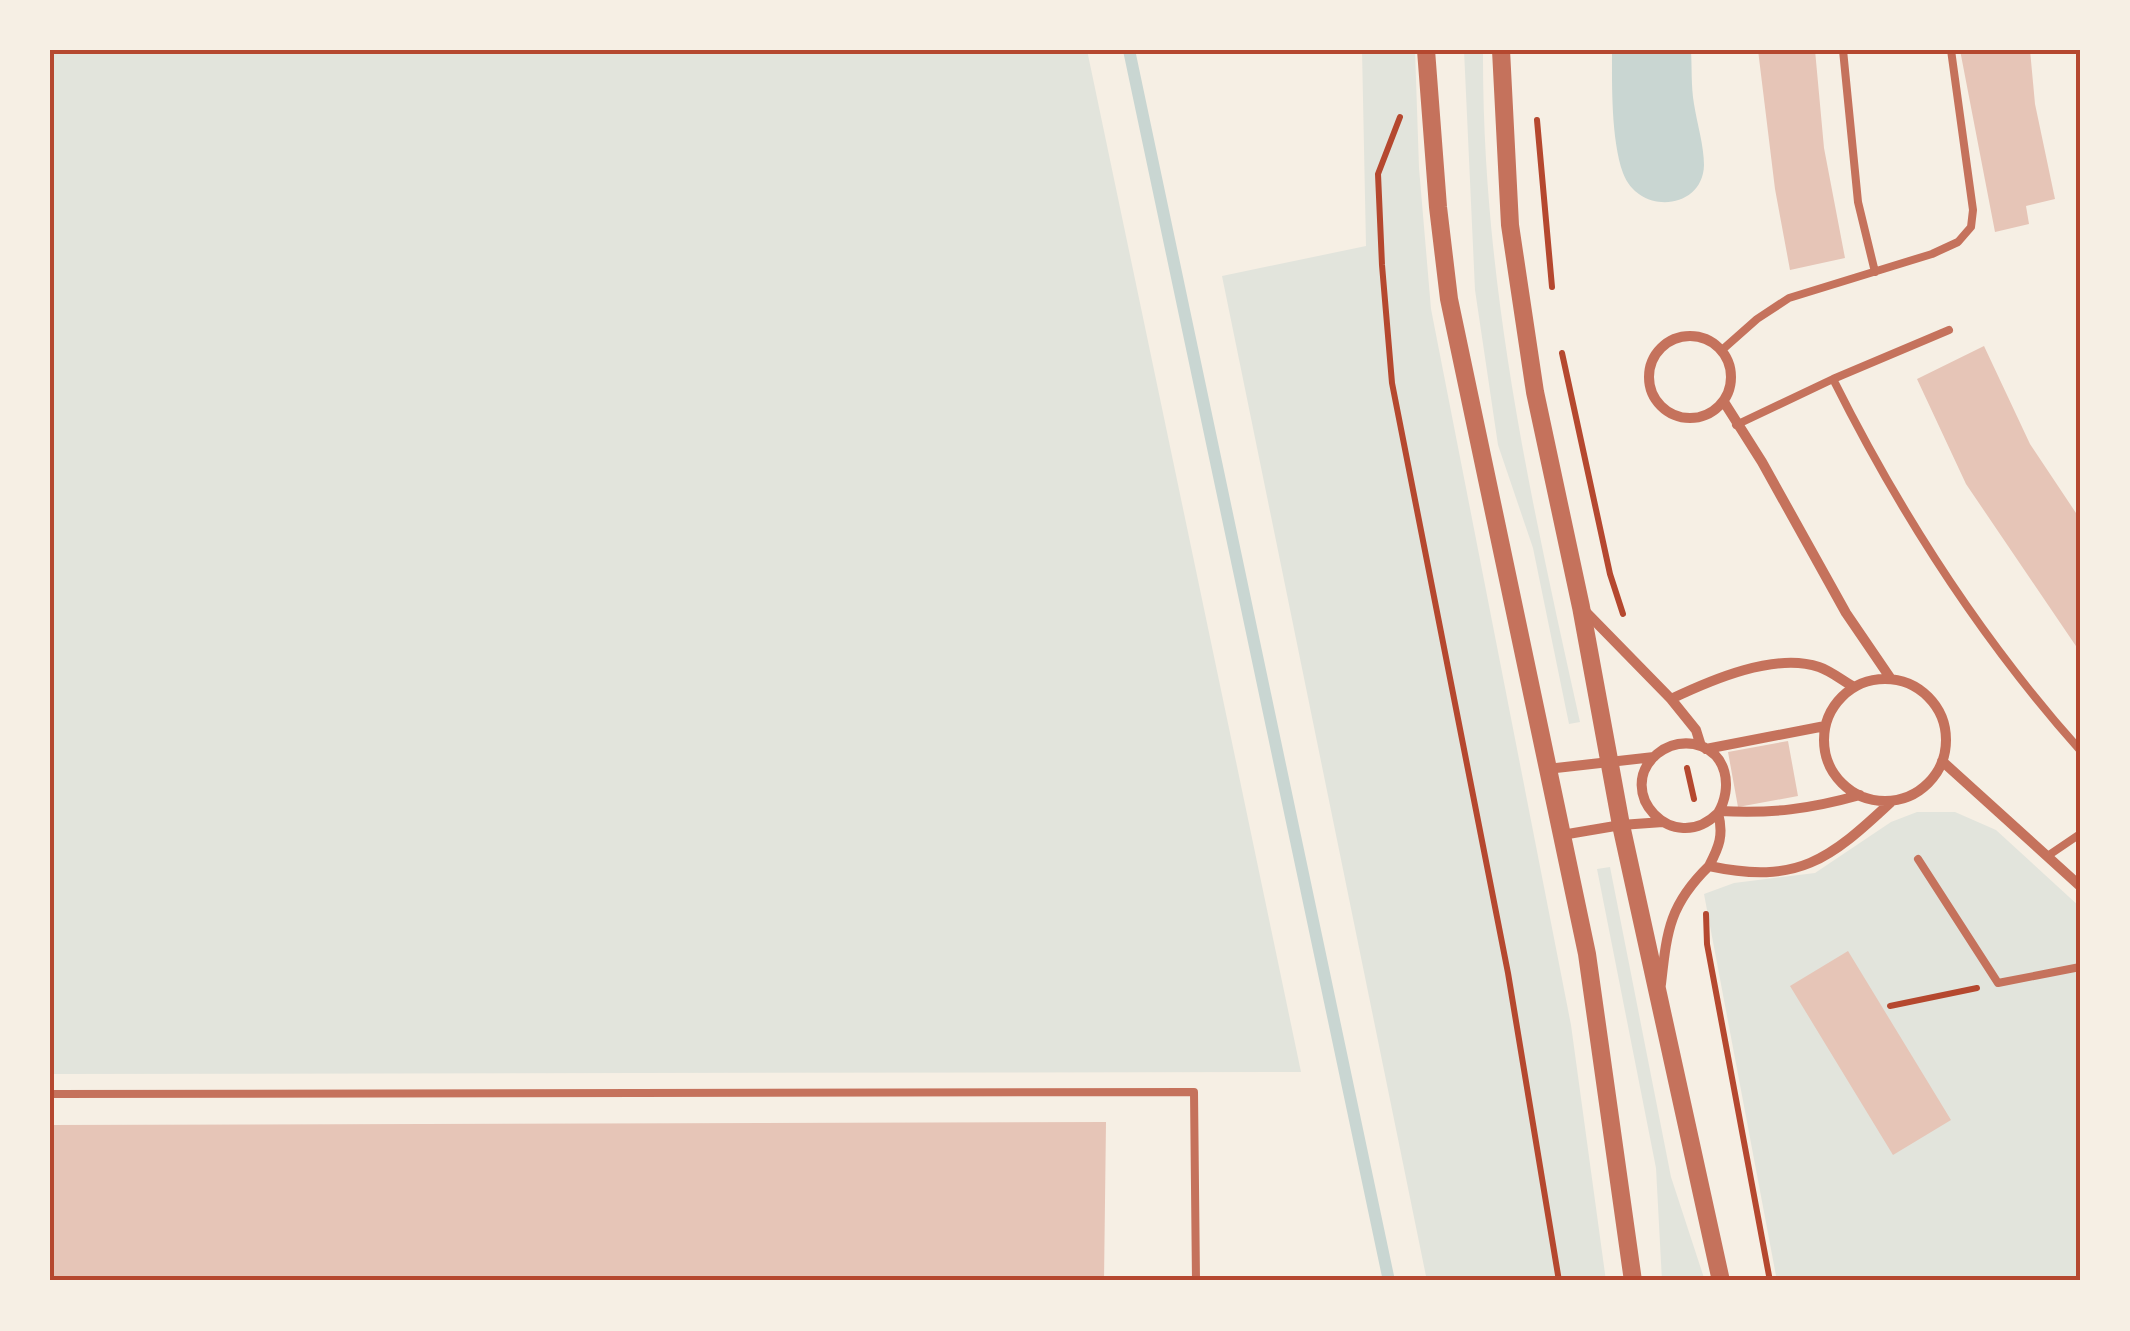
<svg xmlns="http://www.w3.org/2000/svg" width="2130" height="1331" viewBox="0 0 2130 1331" font-family="'Sofia Sans Condensed',sans-serif">
  <style>
    .green { fill: #e2e4dc }
    .water { fill: #c9d6d2 }
    .lines { fill: none; stroke-linecap: round; stroke-linejoin: round }
    .stream { stroke: #c9d6d2; stroke-width: 12 }
    .building { fill: #e6c5b7 }
    .path { stroke: #b5482f; stroke-width: 6 }
    .service { stroke: #c5725c; stroke-width: 8 }
    .minor { stroke: #c5725c; stroke-width: 10 }
    .tertiary { stroke: #c5725c; stroke-width: 18 }
    .neatline { fill: none; stroke: #b5482f; stroke-width: 4 }
  </style>
  <rect width="100%" height="100%" fill="#f6efe4"/>
  <!-- green -->
  <path class="green" d="M50,50H1087L1301,1072L50,1074Z
    M1362,50H1415L1419,168L1431,309L1571,1025L1606,1281H1427L1222,276L1366,246Z
    M1464,50H1483C1482,283 1530,496 1580,722L1569,724L1533,548L1498,445L1475,290Z
    M1917,812H1955L1996,830L2080,907V1281H1777L1704,894L1734,883L1815,873L1891,822Z
    M1610,867L1671,1177L1705,1281H1662L1656,1168L1597,869Z"/>
  <!-- water -->
  <path class="water" d="M1612,50H1691C1692,68 1691,86 1694,104C1697,123 1704,146 1704,165C1703,210 1639,216 1623,173C1611,139 1612,85 1612,50Z"/>
  <g class="lines">
    <!-- stream -->
    <path class="stream" d="M1129,50L1389,1281"/>
  </g>
  <!-- building -->
  <path class="building" d="M1758,50H1815L1824,148L1845,258L1790,270L1775,189Z
    M1960,50H2030L2035,104L2055,199L2026,206L2029,224L1995,232Z
    M1984,346L2030,444L2080,519V652L1966,484L1917,379Z
    M1788,741L1798,796L1738,807L1728,752Z
    M1848,951L1951,1120L1893,1155L1790,986Z
    M1106,1122L1104,1281H50V1125Z"/>
  <g class="lines">
    <!-- path -->
    <path class="path" d="M1400,117L1378,174L1382,265L1392,383L1508,973L1559,1281
      M1537,120L1552,287
      M1562,353L1610,574L1623,614
      M1687,768L1694,799
      M1706,914L1707,944L1770,1281
      M1890,1006L1977,988"/>
    <!-- service -->
    <path class="service" d="M1843,50L1858,202L1875,272
      M1722,350L1757,319L1789,298L1932,254L1958,242L1971,227L1973,210L1951,50
      M1833,379C1899,511 1981,639 2080,750
      M1736,425L1833,379L1949,330
      M2049,855L2080,834
      M1918,859L1998,983L2080,967
      M50,1094L1194,1092L1196,1281"/>
    <!-- minor -->
    <path class="minor" d="M1649 377a41 41 0 1 1 82 0a41 41 0 1 1-82 0Z
      M1724,402L1762,462L1846,613L1891,679
      M1584,610L1671,699C1711,680 1775,652 1819,667C1831,671 1843,681 1854,687
      M1824 740a61 61 0 1 1 122 0a61 61 0 1 1-122 0Z
      M1671,699L1696,730L1701,746
      M1706,749L1825,726
      M1942,761L2080,886
      M1547,769L1654,757
      M1720,811C1771,814 1810,809 1860,795
      M1562,835L1621,825L1663,822
      M1709,866C1719,847 1724,835 1718,813C1733,788 1728,751 1694,744C1681,742 1668,745 1657,754C1613,791 1673,858 1718,813
      M1661,984C1667,931 1669,905 1709,866C1798,885 1829,860 1892,801"/>
    <!-- tertiary -->
    <path class="tertiary" d="M1426,50L1438,207L1449,299L1587,954L1633,1281
      M1501,50L1510,225L1535,392L1581,607L1621,825L1721,1281"/>
  </g>
  <!-- border -->
  <rect width="2130" height="1331" fill="none" stroke="#f6efe4" stroke-width="105"/>
  <rect x="52" y="52" width="2026" height="1226" class="neatline"/>
</svg>
